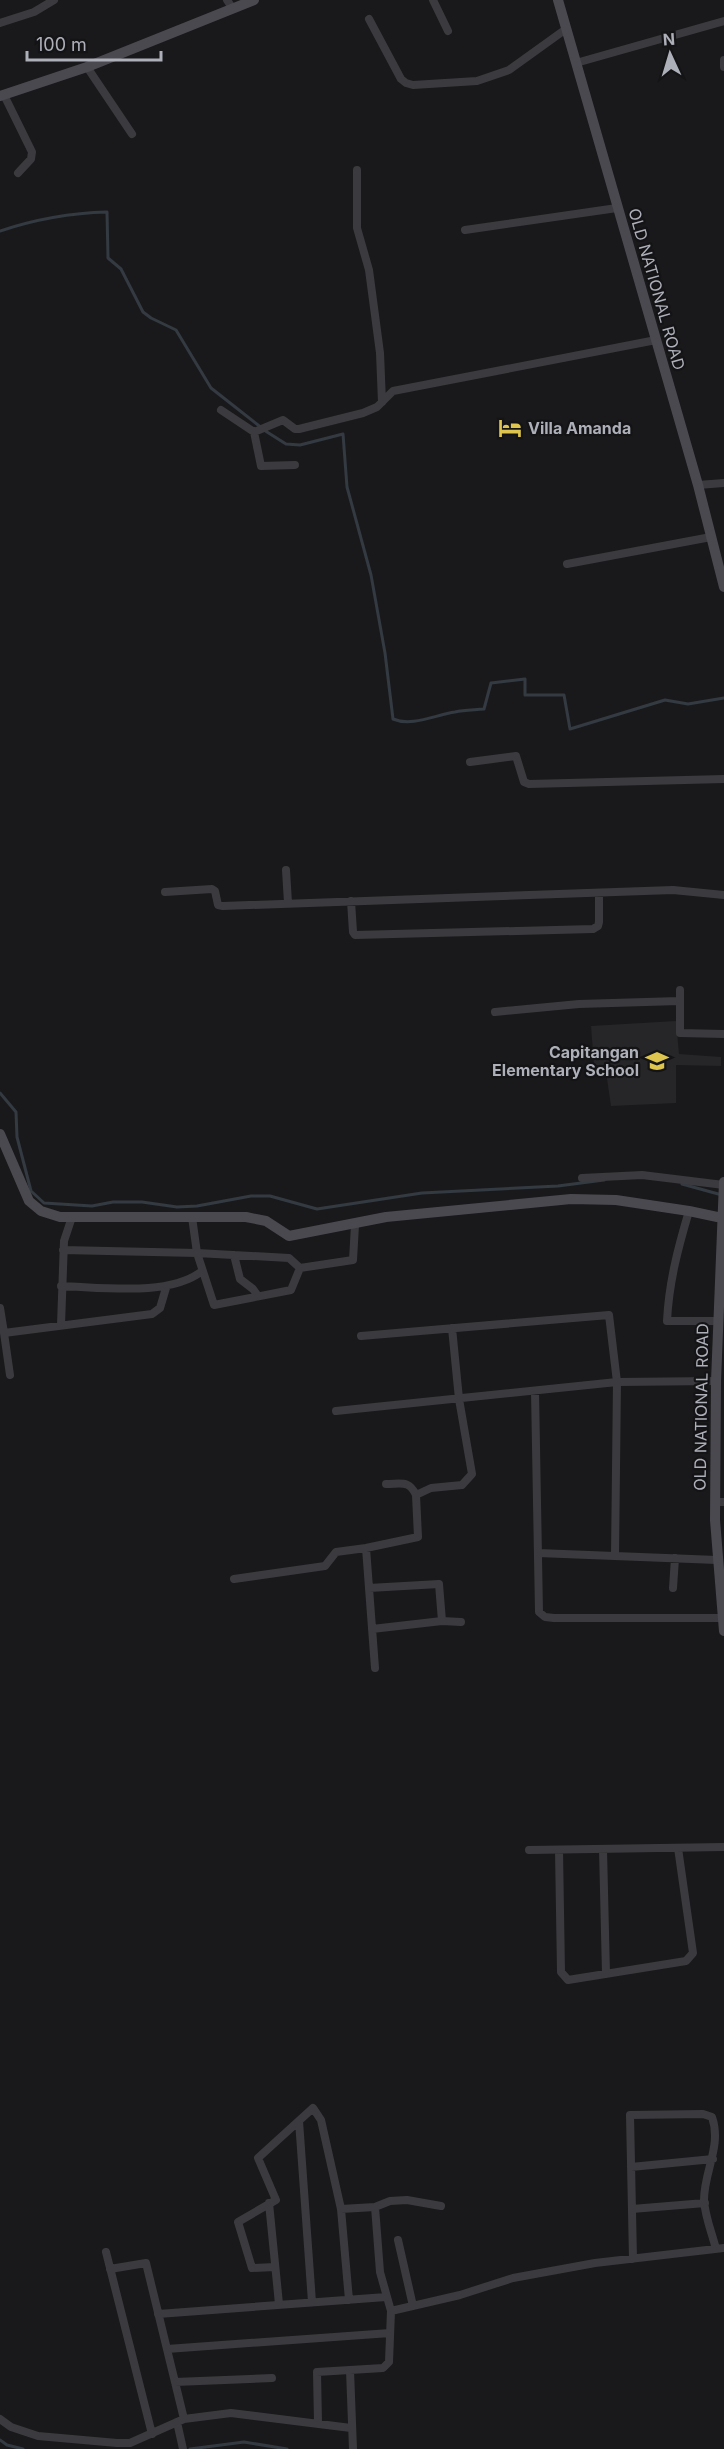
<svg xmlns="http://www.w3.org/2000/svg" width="724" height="2449" viewBox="0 0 724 2449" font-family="Inter,sans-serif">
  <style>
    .built { fill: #262528 }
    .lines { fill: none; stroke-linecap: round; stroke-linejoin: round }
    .stream { stroke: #343a42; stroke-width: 3 }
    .street { stroke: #3b3b3f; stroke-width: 8 }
    .secondary { stroke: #49494f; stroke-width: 10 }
    .labels { text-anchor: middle; stroke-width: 4.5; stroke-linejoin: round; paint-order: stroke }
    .street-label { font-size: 16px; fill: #adafb9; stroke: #141416 }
    .poi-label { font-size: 16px; font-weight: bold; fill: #adafb9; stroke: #141416; text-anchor: start }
  </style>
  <rect width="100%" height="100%" fill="#19191b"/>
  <!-- built -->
  <path class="built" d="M676,1021L679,1054L721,1057V1066L676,1065V1103L611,1106L605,1065H594L591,1026Z"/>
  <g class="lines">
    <!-- stream -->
    <path class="stream" d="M0,231C36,219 69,213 107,212L108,258L121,269L143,312L151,318L176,330L211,388L267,432L286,444L300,445L343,434L347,487L371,575L385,653L393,719C412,727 435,715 455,712C464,710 474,710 484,709L491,683L525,679V695H564L570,729L665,700L688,704L724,698
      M0,1093L16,1112L17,1137L31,1191L44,1203L92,1206L113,1202H142L177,1207L197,1206L251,1196H270L317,1209L422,1193L558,1186L604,1180
      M682,1184L722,1195
      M0,2440L7,2445L23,2449
      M190,2449L244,2442L287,2449"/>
    <!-- street -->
    <path class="street" d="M227,0L233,9
      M433,0L448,31
      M369,19L401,79L406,83L413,85L477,81L509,70L566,29
      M0,23L34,12L54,0
      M724,60V67
      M576,63L724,21
      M87,67L132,134
      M4,95L32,152L31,159L18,173
      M357,170V228L369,270L380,353L382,402
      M465,230L617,208
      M221,410L254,432L283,420L295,429H299L363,413L377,407L393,391L656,340
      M254,432L261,466L295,465
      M698,485L724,483
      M567,564L711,537
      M470,762L516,756L524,782L529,784L724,779
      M286,870L288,903
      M165,892L212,889L215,891L218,905L223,906L673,890L724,895
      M351,901L353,932L355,935L593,929L598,926L599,922V893
      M680,990V1033L724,1034
      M495,1012L579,1004L679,1001
      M582,1178L642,1175L724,1185
      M689,1211C678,1248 669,1282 667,1321H717
      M192,1217L197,1253L214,1305L291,1290L300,1268
      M63,1250L197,1253L289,1258L300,1268L353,1260L355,1225
      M234,1255L240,1279L253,1289L258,1296
      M61,1286C101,1287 170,1297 202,1271
      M0,1308L4,1333L152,1314L160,1308L166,1288
      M61,1325L64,1241L72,1217
      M4,1333L10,1375
      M361,1336L609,1315L617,1382L615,1556
      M535,1391L539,1612L545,1617L554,1618H722
      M336,1411L617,1382L716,1381
      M386,1484C402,1484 409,1480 416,1495
      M715,1502H724
      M366,1548L375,1668
      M538,1553L717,1560
      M234,1579L325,1566L336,1552L366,1548L418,1537L416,1495L431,1488L462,1485L472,1474L459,1399L452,1328
      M369,1588L439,1584L442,1621
      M673,1588L675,1558
      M372,1629L442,1621L461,1622
      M603,1849L606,1974
      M529,1850L724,1847
      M559,1850L561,1972L568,1980L686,1961L693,1953L678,1848
      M299,2121L312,2302
      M631,2167L713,2159
      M269,2203L279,2304
      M341,2209L375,2207L390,2201L407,2200L441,2206
      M632,2209L705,2203
      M398,2240L413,2306
      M106,2252L152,2434
      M633,2259L630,2115L703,2114L712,2117C722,2146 704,2171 704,2200C705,2217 712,2233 716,2249
      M275,2267L252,2268L238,2222L276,2200L258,2158L313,2108L321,2120L341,2209L349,2300
      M110,2269L146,2263L184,2419
      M391,2311L460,2295L513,2278L595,2263L724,2248
      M158,2314L386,2297
      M167,2349L390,2333
      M350,2370L353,2449
      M175,2382L272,2378
      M0,2419L11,2427L38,2436L117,2443H130L184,2419L231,2413L351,2428
      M177,2422L183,2449
      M318,2423L317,2372L383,2368L389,2362L391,2311L380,2272L375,2207"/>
    <!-- secondary -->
    <path class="secondary" d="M558,0L698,485L724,587
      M0,96L87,67L254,0
      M0,1134L29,1201L41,1211L60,1217H246L266,1221L289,1236L386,1217L571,1199L616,1200L689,1211L722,1218
      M724,1182L716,1381L715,1520L724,1631"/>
  </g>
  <!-- icons -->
  <defs>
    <g id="hotel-bare" transform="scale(1.8)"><path d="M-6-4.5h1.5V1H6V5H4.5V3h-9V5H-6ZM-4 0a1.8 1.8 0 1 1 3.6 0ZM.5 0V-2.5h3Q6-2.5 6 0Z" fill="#ddc54f" stroke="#141416" stroke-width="2.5" paint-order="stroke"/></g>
    <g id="school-bare" transform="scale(1.8)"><path d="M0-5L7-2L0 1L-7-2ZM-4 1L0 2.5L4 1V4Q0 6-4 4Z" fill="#ddc54f" stroke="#141416" stroke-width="2.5" paint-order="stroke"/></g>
  </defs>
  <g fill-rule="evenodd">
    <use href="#hotel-bare" x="510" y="428"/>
    <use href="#school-bare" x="657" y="1061"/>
  </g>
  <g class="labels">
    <!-- street labels -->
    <g class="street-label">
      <text transform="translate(657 289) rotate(74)" y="6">OLD NATIONAL ROAD</text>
      <text transform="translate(701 1407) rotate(-89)" y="6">OLD NATIONAL ROAD</text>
    </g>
    <!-- poi labels -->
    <g class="poi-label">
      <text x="528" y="434">Villa Amanda</text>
      <text x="639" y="1058" text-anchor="end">Capitangan<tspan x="639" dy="18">Elementary School</tspan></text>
    </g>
  </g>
  <!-- north arrow -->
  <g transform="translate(670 54) rotate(356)" stroke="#141416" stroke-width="4.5" paint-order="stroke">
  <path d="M0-4.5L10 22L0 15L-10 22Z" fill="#adafb9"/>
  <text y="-9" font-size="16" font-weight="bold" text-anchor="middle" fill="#adafb9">N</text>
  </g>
  <!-- scale -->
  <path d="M27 51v9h134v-9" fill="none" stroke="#adafb9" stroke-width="3"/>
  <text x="36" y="51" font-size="18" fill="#adafb9" stroke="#141416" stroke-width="4.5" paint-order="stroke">100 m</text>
</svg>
